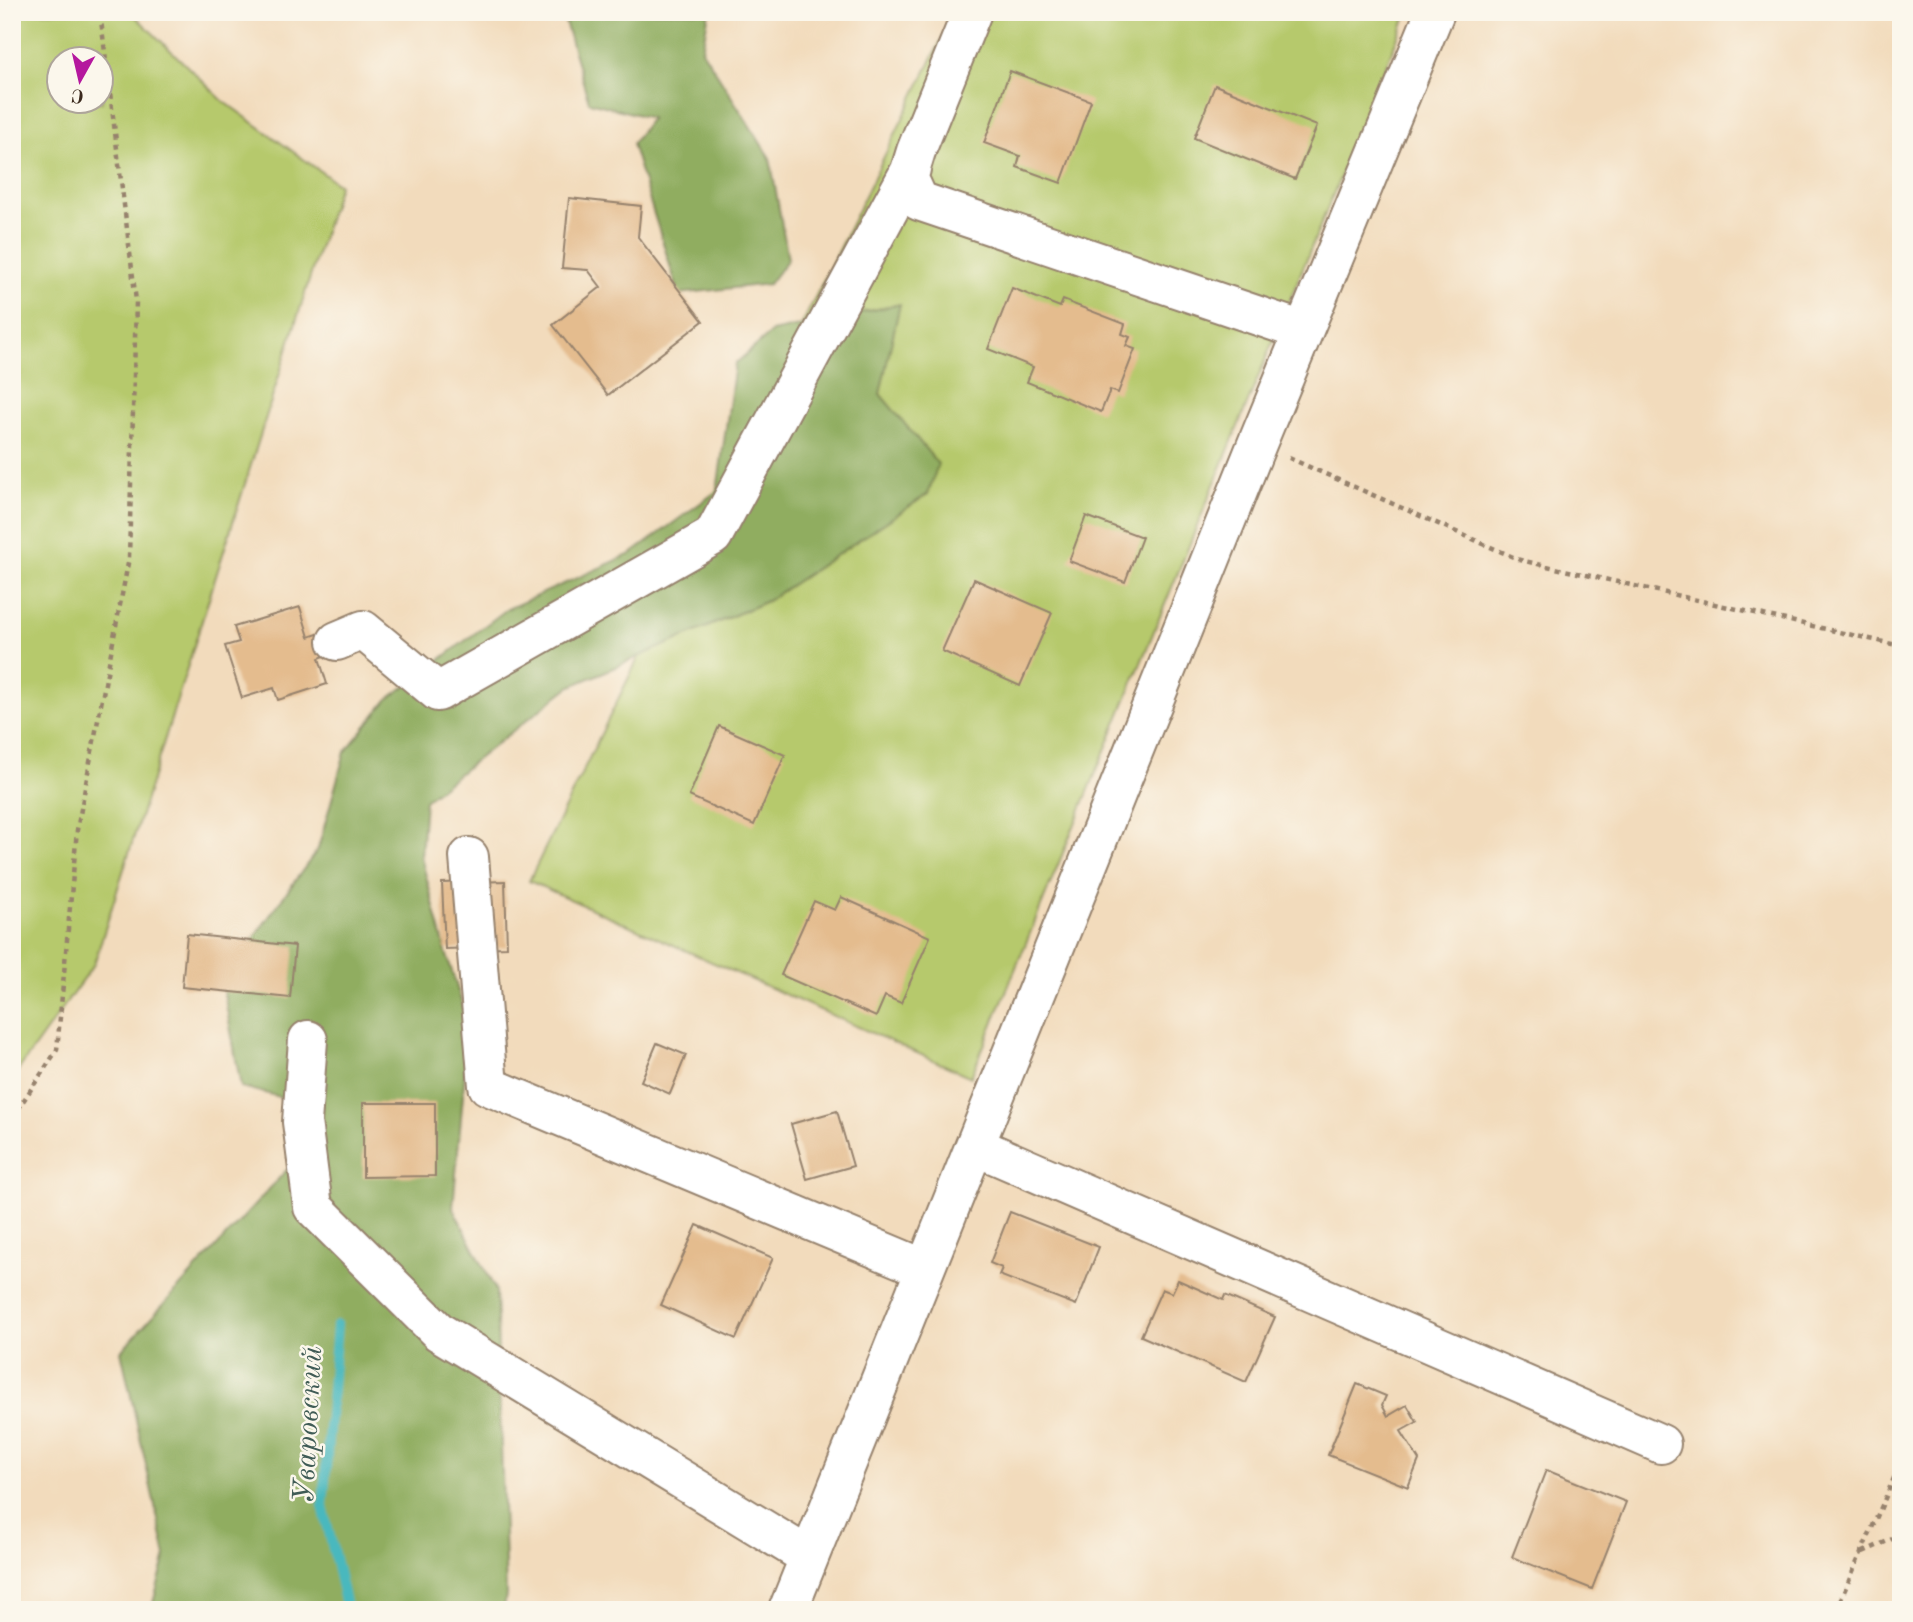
<svg xmlns="http://www.w3.org/2000/svg" width="1913" height="1622" viewBox="0 0 1913 1622" font-family="'Old Standard TT',serif">
  <style>
    .green { fill: #b6c96c; stroke: #787a45; stroke-width: 2; fill-rule: evenodd }
    .forest { fill: #90ad60; stroke: #666c3f; stroke-width: 2 }
    .lines { fill: none; stroke-linecap: round; stroke-linejoin: round }
    .stream { stroke: #49b8be; stroke-width: 10 }
    .building { fill: #e4bc8e }
    .minor-casing { stroke: #96826d; stroke-width: 42 }
    .path { stroke: #96826d; stroke-width: 4.5; stroke-dasharray: 5 5; stroke-linecap: butt }
    .minor { stroke: #fff; stroke-width: 38 }
    .labels { text-anchor: middle; stroke-width: 5; stroke-linejoin: round; paint-order: stroke }
    .water-label { font-size: 30px; font-style: italic; fill: #405c56; stroke: #fbf7ec }
  </style>
  <rect width="100%" height="100%" fill="#fbf7ec"/>
  <filter id="ink" filterUnits="userSpaceOnUse"><feTurbulence type="fractalNoise" baseFrequency=".0143" numOctaves="2"/><feDisplacementMap in="SourceGraphic" scale="14" xChannelSelector="R" yChannelSelector="G"/><feConvolveMatrix kernelMatrix="1 2 1 2 8 2 1 2 1" color-interpolation-filters="sRGB"/></filter>
  <filter id="wash" filterUnits="userSpaceOnUse"><feTurbulence type="fractalNoise" baseFrequency=".00686" numOctaves="4" result="noise"/><feDisplacementMap in="SourceGraphic" scale="28" xChannelSelector="R" yChannelSelector="G"/><feGaussianBlur stdDeviation="1.57" result="paint"/><feColorMatrix in="noise" values="0 0 0 0 0 0 0 0 0 0 0 0 0 0 0 0 0 1.4 0 .05"/><feComposite in="paint" operator="in"/></filter>
  <g filter="url(#wash)">
    <rect width="100%" height="100%" fill="#f2dbbc"/>
    <!-- green -->
    <path class="green" d="M12,12H131L222,100L339,185L94,964L12,1079ZM60,60H102V102H60Z
      M955,12H1408L971,1077L529,881Z"/>
    <!-- forest -->
    <path class="forest" d="M562,12H709L702,50L770,158L788,259L769,284L679,294L632,144L651,118L589,102Z
      M900,304L880,394L938,464L928,494L767,601L569,687L425,800L421,857L445,949L469,1026L453,1208L496,1291L506,1594L504,1610H151L166,1556L121,1351L316,1138L311,1105L241,1087L222,982L318,849L345,752L387,700L507,609L631,554L717,491L735,364L772,332Z"/>
    <g class="lines">
      <!-- stream -->
      <path class="stream" d="M337,1325L323,1506L347,1610"/>
    </g>
    <g id="blocks">
      <!-- building -->
      <path class="building" d="M1010,71L1091,101L1061,183L1017,167L1020,156L984,143Z
        M1215,85L1317,126L1295,179L1194,138Z
        M569,198L641,206L638,237L703,321L608,395L553,325L601,287L588,270L562,268Z
        M1012,288L1060,307L1063,300L1125,324L1122,334L1130,337L1126,346L1135,349L1118,393L1110,390L1101,412L1027,382L1033,367L988,349Z
        M1086,516L1142,537L1125,582L1069,561Z
        M974,579L1052,613L1020,686L942,651Z
        M300,607L309,637L326,631L333,653L319,658L327,684L278,700L274,688L242,698L225,646L239,642L234,627Z
        M719,726L785,755L754,825L689,796Z
        M505,881L507,947L445,949L442,883Z
        M841,897L930,937L901,1003L885,996L876,1017L781,975L814,901L835,910Z
        M187,934L295,946L290,998L182,987Z
        M657,1043L686,1055L670,1094L641,1081Z
        M363,1103H435V1176L363,1177Z
        M837,1111L853,1166L807,1179L791,1124Z
        M1010,1212L1099,1247L1076,1305L999,1275L1002,1268L990,1263Z
        M697,1225L773,1258L736,1339L661,1305Z
        M1178,1280L1223,1300L1225,1295L1275,1317L1246,1382L1141,1336L1162,1289L1172,1293Z
        M1357,1384L1386,1396L1382,1405L1388,1416L1407,1405L1417,1422L1401,1431L1419,1460L1408,1487L1328,1455Z
        M1546,1470L1626,1502L1592,1589L1512,1557Z"/>
    </g>
  </g>
  <g filter="url(#ink)">
    <use href="#blocks" fill-opacity="0" stroke="#96826d" stroke-width="2"/>
    <g class="lines">
      <!-- minor casing -->
      <g class="minor-casing">
        <path id="minor" d="M972,12L916,151L908,177L919,201L1303,331
          M337,641L363,630L438,692L713,536L911,169
          M469,857L488,1086L925,1269
          M308,1040L302,1122L313,1207L439,1332L809,1557
          M975,1146L1661,1444
          M788,1610L1257,444L1435,12"/>
      </g>
      <!-- path -->
      <path class="path" d="M1289,458L1520,560L1901,646
        M12,1118L57,1050L77,830L129,558L136,301L100,12
        M1863,1552L1901,1535
        M1836,1610L1901,1462"/>
      <!-- minor -->
      <use href="#minor" class="minor"/>
    </g>
  </g>
  <g class="labels">
    <!-- water labels -->
    <g class="water-label">
      <text transform="translate(307 1425) rotate(-87)" y="10">Уваровский</text>
    </g>
  </g>
  <!-- margin -->
  <rect width="1913" height="1622" fill="none" stroke="#fbf7ec" stroke-width="42"/>
  <!-- north arrow -->
  <g transform="translate(80 80) rotate(188)"><circle r="33" fill="#fbf7ec" stroke="#aea59a" stroke-width="2"/>
  <path d="M0-5L12 26L0 18L-12 26Z" fill="#b5179e"/>
  <text y="-10" font-size="19" font-weight="bold" text-anchor="middle" fill="#3b2a1e">С</text>
  </g>
</svg>
